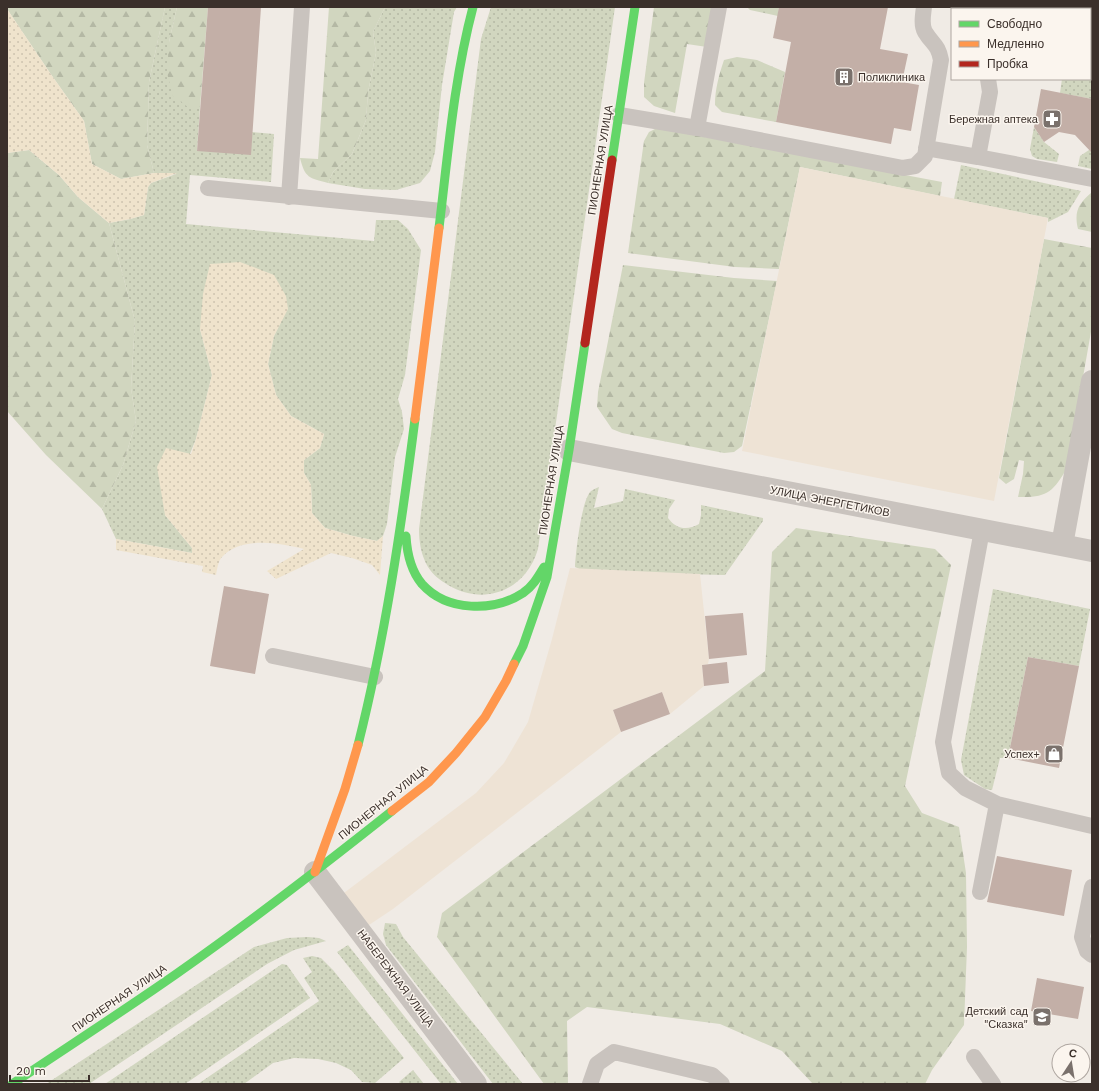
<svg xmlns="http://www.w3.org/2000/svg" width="1099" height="1091" viewBox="0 0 1099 1091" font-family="'Work Sans',sans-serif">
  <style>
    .grass { fill: url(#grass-dots) }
    .forest { fill: url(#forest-firs) }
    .sand { fill: url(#sand-dots) }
    .plaza { fill: #eee3d5 }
    .building { fill: #c3afa7 }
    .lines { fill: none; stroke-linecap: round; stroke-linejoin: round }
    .lane { stroke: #c9c3be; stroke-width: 16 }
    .street { stroke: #c9c3be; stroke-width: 22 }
    .fast { stroke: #63d668; stroke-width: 9 }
    .slow { stroke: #ff974d; stroke-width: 9 }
    .jam { stroke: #b3261e; stroke-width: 9 }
    .labels { text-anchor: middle; stroke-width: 3; stroke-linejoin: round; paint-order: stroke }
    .poi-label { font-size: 11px; fill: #3b302b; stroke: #fbf5ee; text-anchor: end }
    .street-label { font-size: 11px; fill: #3b302b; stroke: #fbf5ee }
  </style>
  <defs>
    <pattern id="grass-dots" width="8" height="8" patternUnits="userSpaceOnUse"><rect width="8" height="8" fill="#d1d6bf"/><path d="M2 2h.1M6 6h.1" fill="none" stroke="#b4b8a4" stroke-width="1.8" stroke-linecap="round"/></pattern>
    <pattern id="forest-firs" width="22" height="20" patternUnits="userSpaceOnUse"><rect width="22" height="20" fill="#d1d6bf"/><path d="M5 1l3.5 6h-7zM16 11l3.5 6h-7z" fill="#b4b8a4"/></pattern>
    <pattern id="sand-dots" width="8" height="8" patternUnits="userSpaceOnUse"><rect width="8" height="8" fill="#efe3cc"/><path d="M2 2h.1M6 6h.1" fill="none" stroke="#cec3af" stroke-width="1.8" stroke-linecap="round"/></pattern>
  </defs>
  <rect width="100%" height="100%" fill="#f0ebe5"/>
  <!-- grass -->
  <path class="grass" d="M165,7H177L169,42L188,107H200L197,151L252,132L274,134L271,182L190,175L186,224L374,241L376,220H398L408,229L421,250L405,375L398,399L402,412L404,429L395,457L387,524L383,536L377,541L353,536L325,528L312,513L311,485L304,473V460L320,448L324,434L291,416L276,395L268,364L274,336L287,309L200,329L212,375L196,439L165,515L192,548V553L116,539L102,509L123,465L136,421L131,388L135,321L109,223L130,219L144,215L148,187L151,183L176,174L154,173L147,145L149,82Z
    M385,7H457L454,12L442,85L435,152L430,171L420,183L396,190L365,189L328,183L333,172L352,154L366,120L368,92L376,53L373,32Z
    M491,7H615L538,549C526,590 485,607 448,585C440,580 433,575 428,567C421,555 419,542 419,529L481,39Z
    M1091,7H1092V99L1060,93L1062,79H1090V13Z
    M1034,127L1044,142L1059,154L1057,162L1037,159L1032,156L1030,149Z
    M1092,148V169L1078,166L1080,156Z
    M961,165L1081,191L1068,212L1048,222V218L954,199Z
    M599,487L594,508L623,501L625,489L675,500L669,509L668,518C676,529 687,531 699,524L701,515V505L763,518V521L725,575L586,572L575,567C576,551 581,504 590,492C592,490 596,488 599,487Z
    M993,589L1090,609L1079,666L1028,657L1008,758H1000L992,790L985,789L964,775L961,760Z
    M385,923L396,924L403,937L523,1084H493L386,945L383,934Z
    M308,937L319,938L326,941L294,950L267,964L89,1084H46L254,947L287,938Z
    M348,945L458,1084H441L337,952Z
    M312,956L321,958L333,970L404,1058L375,1083L362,1082L351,1070L336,1063L318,1059L294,1058L273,1063L244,1084H198L319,1001L304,978L312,972L303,958Z
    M282,964L287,965L310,998L185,1084H105Z
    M413,1070L424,1084H401L399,1082Z"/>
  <!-- forest -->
  <path class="forest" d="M7,7H165L149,82L147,145L154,173L121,179L92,164L84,121L50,73L7,9Z
    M177,7H208L200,107H188L173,96L167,73L169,42Z
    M329,7H385L373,32L376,53L368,92L366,120L352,154L333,172L328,183C309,178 305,178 300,158L318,159Z
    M654,7H715L707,47L687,44L675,113L654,106L644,97V83Z
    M747,7H779L778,16L750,10Z
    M737,57L757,60L785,72L776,122L722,112L715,105C715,89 719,75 724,60Z
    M657,128L942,182L940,196L800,167L779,269L735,267L628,253L644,141L649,132Z
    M29,150L59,175L78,197L109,223L135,321L131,388L136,421L123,465L102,509L46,455L7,411V153Z
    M1091,193H1092V232L1078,229C1074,212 1078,204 1091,193Z
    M1044,239L1092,248V326L1067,468C1053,492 1047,498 1018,497L1023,474L1024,461L1019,460L1014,479L1006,484L999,478Z
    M623,265L734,278L777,281L742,446L734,452L724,453L622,433L612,429L597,407L598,392Z
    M796,528L935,549L951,565L905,786L922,813L959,827L966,873L967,947L964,1025L932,1070L925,1084H813L782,1051L720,1024L587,1007L567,1021L568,1084H544L437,937L442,913L765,671L772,552Z"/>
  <!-- sand -->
  <path class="sand" d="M7,9L50,73L84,121L92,164L121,179L154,173H177L151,183L148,187L144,215L130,219L109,223L78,197L59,175L29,150L7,153Z
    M240,262L274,275L286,296L288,309L274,336L268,364L276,395L291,416L324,434L320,448L304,460V473L311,485L312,513L325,528L353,536L377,541L383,536L380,575L372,565L352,558L331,553L276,579L267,571L304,549C279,543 241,536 222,557C218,561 217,570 216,575L202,572L203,566L116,550V539L192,553V548L165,515L157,467L166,448L191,454L196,439L212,375L200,329L203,294L210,264Z"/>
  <!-- plaza -->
  <path class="plaza" d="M800,167L1048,218L994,501L742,451Z
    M570,568L700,574L709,659L708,664L702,665L704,686L670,714L662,692L613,710L621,732L393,909L360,931L336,899L476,793L504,763L528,722L552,639Z"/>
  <!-- building -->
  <path class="building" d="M208,7H261L251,155L197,151Z
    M779,7H888L880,49L908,54L902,82L919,85L911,131L894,128L891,144L776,122L791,42L773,38Z
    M1041,89L1092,99V153L1075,135L1059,132L1044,142L1034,127Z
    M224,586L269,594L255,674L210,666Z
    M743,613L747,655L709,659L705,616Z
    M1028,657L1079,666L1059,768L1008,758Z
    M727,662L729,683L704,686L702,665Z
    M662,692L670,714L621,732L613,710Z
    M997,856L1072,870L1064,916L987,902Z
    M1037,978L1084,987L1078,1019L1031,1011Z"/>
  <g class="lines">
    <!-- lane -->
    <path class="lane" d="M977,9V7
      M988,79L990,92L978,157L1092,179
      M619,115L697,128L903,168L915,166L925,156L941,60C938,44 933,45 925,32C921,25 923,15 924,7
      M697,128L719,7
      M926,148L978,157
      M208,188L442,211
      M289,197L302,7
      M982,530L943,742L949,773L965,788L997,804L1092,826
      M273,656L375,677
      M1092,887L1082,937L1087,951L1092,955
      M980,892L997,804
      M974,1057L993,1084
      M590,1084L597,1064L614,1052L712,1075L722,1084"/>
    <!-- street -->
    <path class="street" d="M569,450L1092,551
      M1062,545L1092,381
      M315,872L476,1084"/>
    <!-- fast -->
    <path class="fast" d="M612,160L635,7
      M439,228C448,154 454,79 473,7
      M406,536C407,553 411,571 422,584C447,612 494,612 523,593C533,586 538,577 544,567
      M514,664L523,646L547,577L569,450L585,343
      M358,745C385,638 401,529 415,419
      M12,1084C59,1053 106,1022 153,990C235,934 314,873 392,811"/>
    <!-- slow -->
    <path class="slow" d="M415,419L439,228
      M392,811L429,782L456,753L485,717L506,681L514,664
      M315,872L345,789L358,745"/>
    <!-- jam -->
    <path class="jam" d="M585,343L612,160"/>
  </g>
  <!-- icons -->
  <defs>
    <g id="building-square" transform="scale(1)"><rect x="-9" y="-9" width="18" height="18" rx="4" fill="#7a716c" stroke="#fbf5ee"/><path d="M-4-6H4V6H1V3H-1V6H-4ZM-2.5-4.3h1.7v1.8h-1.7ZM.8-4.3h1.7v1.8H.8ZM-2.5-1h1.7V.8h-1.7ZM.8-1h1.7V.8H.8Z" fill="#fff"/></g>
    <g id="pharmacy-square" transform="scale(1)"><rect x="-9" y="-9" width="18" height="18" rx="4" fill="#7a716c" stroke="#fbf5ee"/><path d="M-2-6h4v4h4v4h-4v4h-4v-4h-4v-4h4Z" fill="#fff"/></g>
    <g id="shop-square" transform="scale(1)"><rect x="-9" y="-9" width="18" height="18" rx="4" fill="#7a716c" stroke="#fbf5ee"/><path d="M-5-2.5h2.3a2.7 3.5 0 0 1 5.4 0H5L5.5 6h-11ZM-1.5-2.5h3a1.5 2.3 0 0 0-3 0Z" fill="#fff"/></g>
    <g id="school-square" transform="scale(1)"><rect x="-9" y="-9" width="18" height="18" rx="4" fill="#7a716c" stroke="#fbf5ee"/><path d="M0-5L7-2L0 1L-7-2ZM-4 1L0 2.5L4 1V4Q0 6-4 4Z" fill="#fff"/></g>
  </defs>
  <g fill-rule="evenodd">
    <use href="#building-square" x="844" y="77"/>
    <use href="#pharmacy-square" x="1052" y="119"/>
    <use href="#shop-square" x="1054" y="754"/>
    <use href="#school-square" x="1042" y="1017"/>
  </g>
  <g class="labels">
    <!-- poi labels -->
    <g class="poi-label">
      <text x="858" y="81" text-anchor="start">Поликлиника</text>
      <text x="1038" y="123">Бережная аптека</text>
      <text x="1040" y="758">Успех+</text>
      <text x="1028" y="1015">Детский сад<tspan x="1028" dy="13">"Сказка"</tspan></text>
    </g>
    <!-- street labels -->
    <g class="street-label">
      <text transform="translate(600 160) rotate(-81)" y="4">ПИОНЕРНАЯ УЛИЦА</text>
      <text transform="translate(551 480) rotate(-81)" y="4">ПИОНЕРНАЯ УЛИЦА</text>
      <text transform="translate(830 501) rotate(11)" y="4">УЛИЦА ЭНЕРГЕТИКОВ</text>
      <text transform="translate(383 802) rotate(-39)" y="4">ПИОНЕРНАЯ УЛИЦА</text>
      <text transform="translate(396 978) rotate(53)" y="4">НАБЕРЕЖНАЯ УЛИЦА</text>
      <text transform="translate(119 998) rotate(-34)" y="4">ПИОНЕРНАЯ УЛИЦА</text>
    </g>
  </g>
  <!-- border -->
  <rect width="1099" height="1091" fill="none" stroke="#3b302b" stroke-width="16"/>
  <!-- legend -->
  <rect x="951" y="8" width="140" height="72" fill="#fbf5ee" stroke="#aea6a0"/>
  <rect x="959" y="21" width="20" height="6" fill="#63d668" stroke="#aea6a0"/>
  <text x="987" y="28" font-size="12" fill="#3b302b">Свободно</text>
  <rect x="959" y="41" width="20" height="6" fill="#ff974d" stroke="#aea6a0"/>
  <text x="987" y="48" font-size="12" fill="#3b302b">Медленно</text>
  <rect x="959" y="61" width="20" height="6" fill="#b3261e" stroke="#aea6a0"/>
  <text x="987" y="68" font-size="12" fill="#3b302b">Пробка</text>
  <!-- north arrow -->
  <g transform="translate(1071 1063) rotate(12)"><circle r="19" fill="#fbf5ee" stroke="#aea6a0"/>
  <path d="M0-3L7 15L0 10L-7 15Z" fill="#7a716c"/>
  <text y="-6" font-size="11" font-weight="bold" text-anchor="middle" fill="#3b302b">С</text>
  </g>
  <!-- scale -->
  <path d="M10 1075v6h79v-6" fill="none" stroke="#3b302b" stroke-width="2"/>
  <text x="16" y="1075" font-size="12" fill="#3b302b" stroke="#fbf5ee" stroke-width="3" paint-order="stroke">20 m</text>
</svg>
